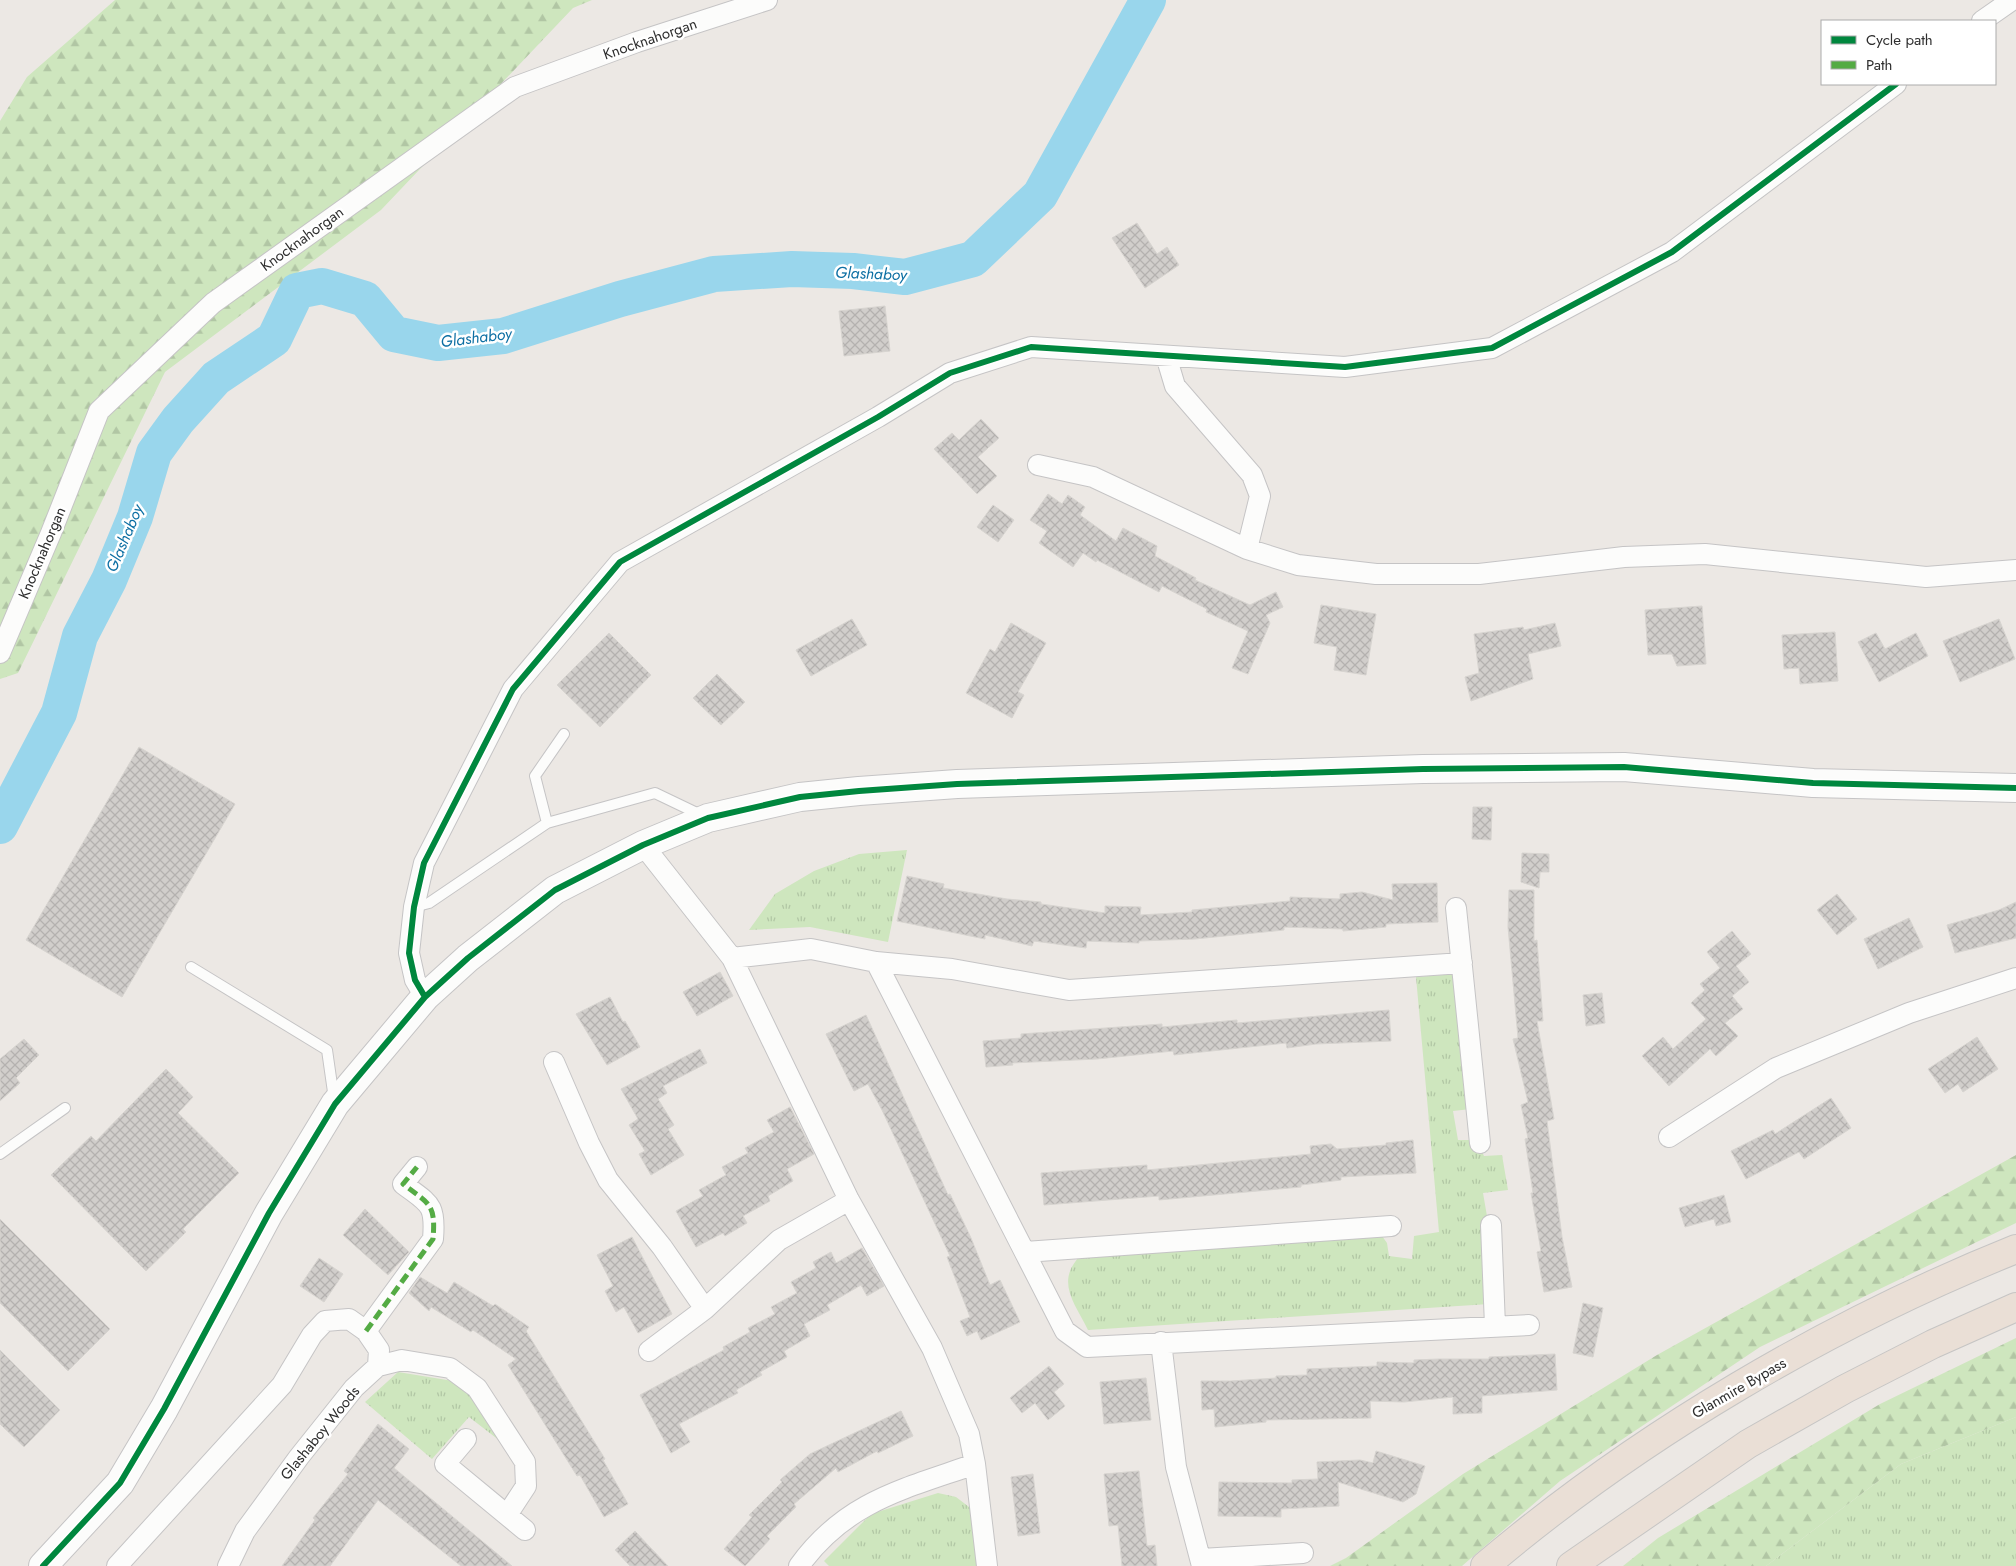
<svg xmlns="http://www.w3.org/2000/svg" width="2016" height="1566" viewBox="0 0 2016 1566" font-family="Jost,sans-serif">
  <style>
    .grass { fill: url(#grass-tufts) }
    .forest { fill: url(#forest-firs) }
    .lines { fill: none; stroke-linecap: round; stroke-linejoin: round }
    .river { stroke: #99d6ec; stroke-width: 36 }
    .building { fill: url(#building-cross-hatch); stroke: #d7d4d0 }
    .service-casing { stroke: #c5c4c5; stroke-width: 12 }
    .minor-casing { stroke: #c5c4c5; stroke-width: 22 }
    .secondary-casing { stroke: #c5c4c5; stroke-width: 30 }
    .motorway-casing { stroke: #c6c5c4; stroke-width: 30 }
    .service { stroke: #fcfcfb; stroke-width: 10 }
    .minor { stroke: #fcfcfb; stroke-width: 20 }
    .secondary { stroke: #fcfcfb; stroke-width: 28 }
    .motorway { stroke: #eadfd6; stroke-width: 28 }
    .quiet { stroke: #54ab44; stroke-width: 5; stroke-dasharray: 10 5; stroke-linecap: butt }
    .cycleway-casing { stroke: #fff; stroke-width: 9 }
    .cycleway { stroke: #00873e; stroke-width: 6 }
    .labels { text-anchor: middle; stroke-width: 5; stroke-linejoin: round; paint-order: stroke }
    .street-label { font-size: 15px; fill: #2e2e2e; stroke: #fff }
    .water-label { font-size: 16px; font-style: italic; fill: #0d6fa3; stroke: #fff }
  </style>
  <defs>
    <pattern id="grass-tufts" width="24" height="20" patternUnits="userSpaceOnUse" patternTransform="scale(1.25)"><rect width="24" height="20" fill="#cee6be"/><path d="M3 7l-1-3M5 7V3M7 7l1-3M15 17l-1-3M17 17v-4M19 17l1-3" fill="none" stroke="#b1c6a4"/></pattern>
    <pattern id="forest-firs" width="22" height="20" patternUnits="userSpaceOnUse" patternTransform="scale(1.25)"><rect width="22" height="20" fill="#cee6be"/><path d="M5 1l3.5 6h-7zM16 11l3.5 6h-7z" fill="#b1c6a4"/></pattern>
    <pattern id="building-cross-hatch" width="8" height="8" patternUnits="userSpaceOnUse" patternTransform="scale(1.25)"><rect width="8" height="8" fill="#d1cecb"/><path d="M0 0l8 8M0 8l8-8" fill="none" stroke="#b4b1af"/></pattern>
  </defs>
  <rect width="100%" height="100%" fill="#ece8e4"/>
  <!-- grass -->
  <path class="grass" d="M907,850L888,942L810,927L749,930L775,894L814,871L859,854Z
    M1458,974L1471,1109L1453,1111L1458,1140H1476L1484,1156L1502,1155L1508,1190L1483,1193L1500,1291L1489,1304L1088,1330C1074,1302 1055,1281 1081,1255L1382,1236L1387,1243L1389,1256L1412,1259L1414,1236L1439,1232L1416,977Z
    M398,1372L453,1381L470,1391L504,1444L469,1417L432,1459L365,1402Z
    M2016,1417V1566H1766L1901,1464Z
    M938,1493L956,1497L973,1510L977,1566H829L824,1561L871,1514Z"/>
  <!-- forest -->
  <path class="forest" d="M115,0H592L573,8L381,210L165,372L18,673L0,679V121L27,77Z
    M2016,1155V1223L1760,1347L1560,1481L1462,1566H1330L1346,1558L1463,1474L1657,1355Z
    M2016,1338V1417L1901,1464L1766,1566H1623L1658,1538L1880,1404Z"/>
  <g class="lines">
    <!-- river -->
    <path class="river" d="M0,826L59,713L80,636L109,580L135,517L154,453L178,420L216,378L274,339L297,291L322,286L365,299L394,334L438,343L503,336L620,299L714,274L792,269L853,271L905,277L973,259L1040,195L1148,0"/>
  </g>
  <!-- building -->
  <path class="building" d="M1137,223L1157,254L1167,247L1179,265L1145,288L1112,238Z
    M885,306L890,351L844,356L839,311Z
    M981,419L999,438L978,457L997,476L977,494L934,449L952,433L959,440Z
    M1048,494L1062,504L1068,495L1085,507L1080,515L1116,541L1123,528L1157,546L1155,556L1196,578L1195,580L1250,605L1276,592L1283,607L1266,615L1270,623L1248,674L1232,668L1248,631L1206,612L1207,609L1162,586L1159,592L1097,560L1096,562L1083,553L1073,567L1039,543L1047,531L1030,520Z
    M993,505L1014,520L998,542L977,527Z
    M1321,605L1376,614L1366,675L1334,670L1337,647L1314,643Z
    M1702,606L1706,664L1677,666L1672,654L1648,655L1645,610Z
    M852,619L867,645L811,676L796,650Z
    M1999,619L2015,659L1960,682L1943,641Z
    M1011,623L1046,643L1018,692L1024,695L1012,718L966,693L990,649L995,652Z
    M1555,623L1561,646L1528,654L1533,679L1471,701L1465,677L1479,673L1474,634L1523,627L1524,630Z
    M1835,632L1838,681L1800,684L1799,668L1784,669L1782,635Z
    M609,633L651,675L600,727L557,685Z
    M1876,633L1885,649L1916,633L1928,656L1879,682L1858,642Z
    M717,674L745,702L721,725L693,698Z
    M139,747L235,804L122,997L26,940Z
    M1473,807H1492L1491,840L1472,839Z
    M1522,853L1549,854V872H1540L1539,888L1521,882Z
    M907,876L944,884L943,888L1007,899L1041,902V904L1105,913V906L1141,907L1140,915L1192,912V910L1290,901V897L1340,899V894L1362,892L1393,900L1392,884L1437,883L1438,922L1386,924V927L1343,931V929L1284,927V930L1195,939L1139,941V943L1087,941L1086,948L1034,941L1032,946L985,935V939L897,921Z
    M1509,890H1534V941L1537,940L1543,1021H1537L1554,1119L1547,1121L1562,1237L1572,1287L1544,1292L1537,1252L1541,1251L1531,1193H1533L1525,1139L1528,1138L1521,1105L1528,1102L1513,1039L1518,1038L1508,927Z
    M1837,894L1857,919L1837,935L1817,910Z
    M2016,902V938L1955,953L1947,925L1999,910Z
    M1909,918L1923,947L1878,969L1864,939Z
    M1732,931L1751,954L1736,966L1749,982L1732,996L1743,1009L1725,1023L1738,1036L1716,1056L1710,1049L1669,1086L1642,1056L1663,1037L1673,1049L1706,1019L1691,1003L1705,990L1700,984L1720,968L1707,952Z
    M720,972L733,996L697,1016L683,992Z
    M1602,993L1605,1023L1586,1026L1583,995Z
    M610,997L623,1022L625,1021L640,1047L607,1065L576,1014Z
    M1389,1010L1391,1041L1316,1044L1287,1048L1286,1043L1174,1055L1173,1051L1097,1059L1012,1063L1013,1065L986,1067L983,1041L1021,1038V1034L1162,1024V1027L1237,1020V1023Z
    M866,1015L948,1195L950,1194L971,1238L990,1285L1000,1280L1020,1322L981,1340L977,1331L967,1336L960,1321L970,1317L947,1257L950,1256L882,1110L868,1084L854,1091L826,1034Z
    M1977,1037L1998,1069L1963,1092L1958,1084L1945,1093L1928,1069Z
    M24,1039L39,1055L16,1078L20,1083L0,1101V1059Z
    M700,1049L707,1063L663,1086L667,1093L658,1099L674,1125L668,1129L684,1155L651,1175L639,1154L645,1151L629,1125L638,1119L621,1089Z
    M166,1069L193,1097L178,1113L239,1173L183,1229L186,1232L146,1271L51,1175L91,1136L96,1141Z
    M1831,1098L1851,1128L1804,1159L1799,1152L1746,1179L1731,1151L1773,1130L1775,1134Z
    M790,1107L814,1154L787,1169L793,1181L768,1196L770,1201L743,1216L747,1223L725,1236L723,1233L696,1247L676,1211L703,1196L699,1190L726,1175L722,1167L748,1153L745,1148L774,1132L767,1120Z
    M1413,1140L1416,1173L1341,1177V1180L1301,1185V1187L1159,1200V1196L1044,1205L1041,1173L1147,1165V1170L1311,1154L1310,1146L1331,1144L1337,1149L1386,1145V1143Z
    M1724,1195L1731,1222L1716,1226L1714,1219L1685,1227L1679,1208Z
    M365,1209L409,1252L388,1275L343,1235Z
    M0,1219L110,1329L68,1371L0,1303Z
    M632,1237L672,1314L638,1333L624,1307L616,1312L605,1291L613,1286L597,1255Z
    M862,1248L884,1286L867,1296L861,1285L827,1305L830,1310L804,1324L810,1336L784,1351L787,1357L760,1372L762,1375L736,1390L738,1393L679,1424L690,1442L671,1453L640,1395L724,1350L723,1347L750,1332L748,1328L775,1314L771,1307L797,1293L791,1282L816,1268L813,1262L831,1252L836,1263Z
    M319,1258L343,1274L324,1302L300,1286Z
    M420,1277L447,1293L454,1282L493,1306L495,1304L529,1327L526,1331L605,1459L603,1460L628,1504L604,1517L580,1475L577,1476L508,1365L516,1359L473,1330L471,1332L431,1307L429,1311L409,1293Z
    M1583,1303L1603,1308L1593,1357L1573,1353Z
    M0,1350L60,1410L24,1447L0,1424Z
    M1555,1354L1557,1390L1482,1396V1413L1453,1414V1397L1404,1402L1370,1401L1371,1418L1266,1420V1422L1215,1427L1214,1409L1202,1410L1201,1381H1231L1276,1378V1376L1307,1375V1369L1377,1366V1362L1414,1363V1360L1439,1359H1489V1357Z
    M1049,1366L1064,1384L1054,1392L1065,1406L1048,1420L1035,1403L1022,1413L1010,1398Z
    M1146,1378L1151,1420L1104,1424L1100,1382Z
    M901,1411L913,1436L878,1453L877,1451L838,1472L836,1468L794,1504L796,1507L767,1536L770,1539L745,1566L724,1549L752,1517L749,1515L782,1482L780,1480L810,1454Z
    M378,1424L409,1449L394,1468L512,1566H461L378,1500L330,1566H282L315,1520L313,1518L348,1474L344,1471Z
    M1376,1451L1425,1466L1416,1494L1403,1502L1338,1482L1339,1506L1281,1509V1517L1218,1516L1219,1482L1292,1483V1480L1318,1479L1317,1462L1360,1460L1373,1463Z
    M1139,1471L1147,1546L1155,1545L1157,1566H1122L1118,1525L1109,1526L1104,1474Z
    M1033,1474L1040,1533L1018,1536L1011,1477Z
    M635,1531L648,1545L668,1566H630L615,1550Z"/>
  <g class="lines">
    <!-- service casing -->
    <g class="service-casing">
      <path id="service" d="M547,823L535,776L564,734
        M414,907L429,903L547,823L655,793L703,816
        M191,967L327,1050L334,1099
        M0,1154L65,1108"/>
    </g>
    <!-- minor casing -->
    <g class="minor-casing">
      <path id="minor" d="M1982,21L2012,0
        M1166,356L1175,386L1252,475L1260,496L1247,549
        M1038,465L1093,477L1247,549L1298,565L1376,574H1479L1624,557L1705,554L1926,577L2016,570
        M0,653L51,533L99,411L213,303L515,87L637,42L767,0
        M643,845L732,958L849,1200L932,1348L969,1434L975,1464L987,1566
        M1456,908L1480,1143
        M732,958L811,949L876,962L952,969L1069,990L1462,963
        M876,962L1065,1331L1087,1347L1529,1325
        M425,997L415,980L409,953L414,907L424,863L513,689L620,562L878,417L950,373L1031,347L1345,367L1492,348L1672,252L1896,84
        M554,1062L589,1143L608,1180L662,1247L705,1309
        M1669,1137L1776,1068L1909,1013L2016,978
        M1491,1225L1495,1326
        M1025,1252L1391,1226
        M366,1331L433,1239C436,1203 429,1204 403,1184L417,1167
        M1161,1342L1176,1467L1202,1566
        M649,1351L705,1309L779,1240L849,1200
        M466,1439L445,1464L525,1530
        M1201,1559L1303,1553
        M117,1566L282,1385L312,1335L325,1321L349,1319L366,1331L379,1350L378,1366
        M228,1566L245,1531L299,1457L354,1388L378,1366L402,1360L450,1368L477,1388L525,1462L526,1486L507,1515
        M799,1566C846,1501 904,1489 975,1464"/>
    </g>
    <!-- secondary casing -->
    <g class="secondary-casing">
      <path id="secondary" d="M43,1566L120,1483L164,1409L269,1213L335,1104L425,997L468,958L555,890L643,845L708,818L800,797L859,791L957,784L1423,769L1624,767L1813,783L2016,788"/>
    </g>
    <!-- motorway casing -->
    <g class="motorway-casing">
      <path id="motorway" d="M1485,1566C1639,1435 1829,1324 2016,1249
        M1571,1566L1748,1444L1845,1389L1933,1344L2016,1307"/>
    </g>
    <!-- service -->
    <use href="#service" class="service"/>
    <!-- minor -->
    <use href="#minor" class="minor"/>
    <!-- secondary -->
    <use href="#secondary" class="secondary"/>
    <!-- motorway -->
    <use href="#motorway" class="motorway"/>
    <!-- quiet -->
    <path class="quiet" d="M366,1331L433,1239C436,1203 429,1204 403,1184L417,1167"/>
    <!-- cycleway casing -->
    <g class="cycleway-casing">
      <path id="cycleway" d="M425,997L415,980L409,953L414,907L424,863L513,689L620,562L878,417L950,373L1031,347L1345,367L1492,348L1672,252L1896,84
        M43,1566L120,1483L164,1409L269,1213L335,1104L425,997L468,958L555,890L643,845L708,818L800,797L859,791L957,784L1423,769L1624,767L1813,783L2016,788"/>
    </g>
    <!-- cycleway -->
    <use href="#cycleway" class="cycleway"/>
  </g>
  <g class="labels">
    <!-- street labels -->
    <g class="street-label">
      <text transform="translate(650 39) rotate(-19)" y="5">Knocknahorgan</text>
      <text transform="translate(302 239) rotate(-36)" y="5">Knocknahorgan</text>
      <text transform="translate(42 553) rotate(-67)" y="5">Knocknahorgan</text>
      <text transform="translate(1739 1388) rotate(-30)" y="5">Glanmire Bypass</text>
      <text transform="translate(320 1433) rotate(-51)" y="5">Glashaboy Woods</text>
    </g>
    <!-- water labels -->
    <g class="water-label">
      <text transform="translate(871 273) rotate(2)" y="6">Glashaboy</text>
      <text transform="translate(476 337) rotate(-7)" y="6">Glashaboy</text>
      <text transform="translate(124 538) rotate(-67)" y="6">Glashaboy</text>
    </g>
  </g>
  <!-- legend -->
  <rect x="1821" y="20" width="175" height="65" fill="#ffffff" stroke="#ababab"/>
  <rect x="1831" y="36" width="25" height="8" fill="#00873e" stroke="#ababab"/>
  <text x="1866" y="45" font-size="15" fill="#2e2e2e">Cycle path</text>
  <rect x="1831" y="61" width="25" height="8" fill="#54ab44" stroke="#ababab"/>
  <text x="1866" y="70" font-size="15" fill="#2e2e2e">Path</text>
</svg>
